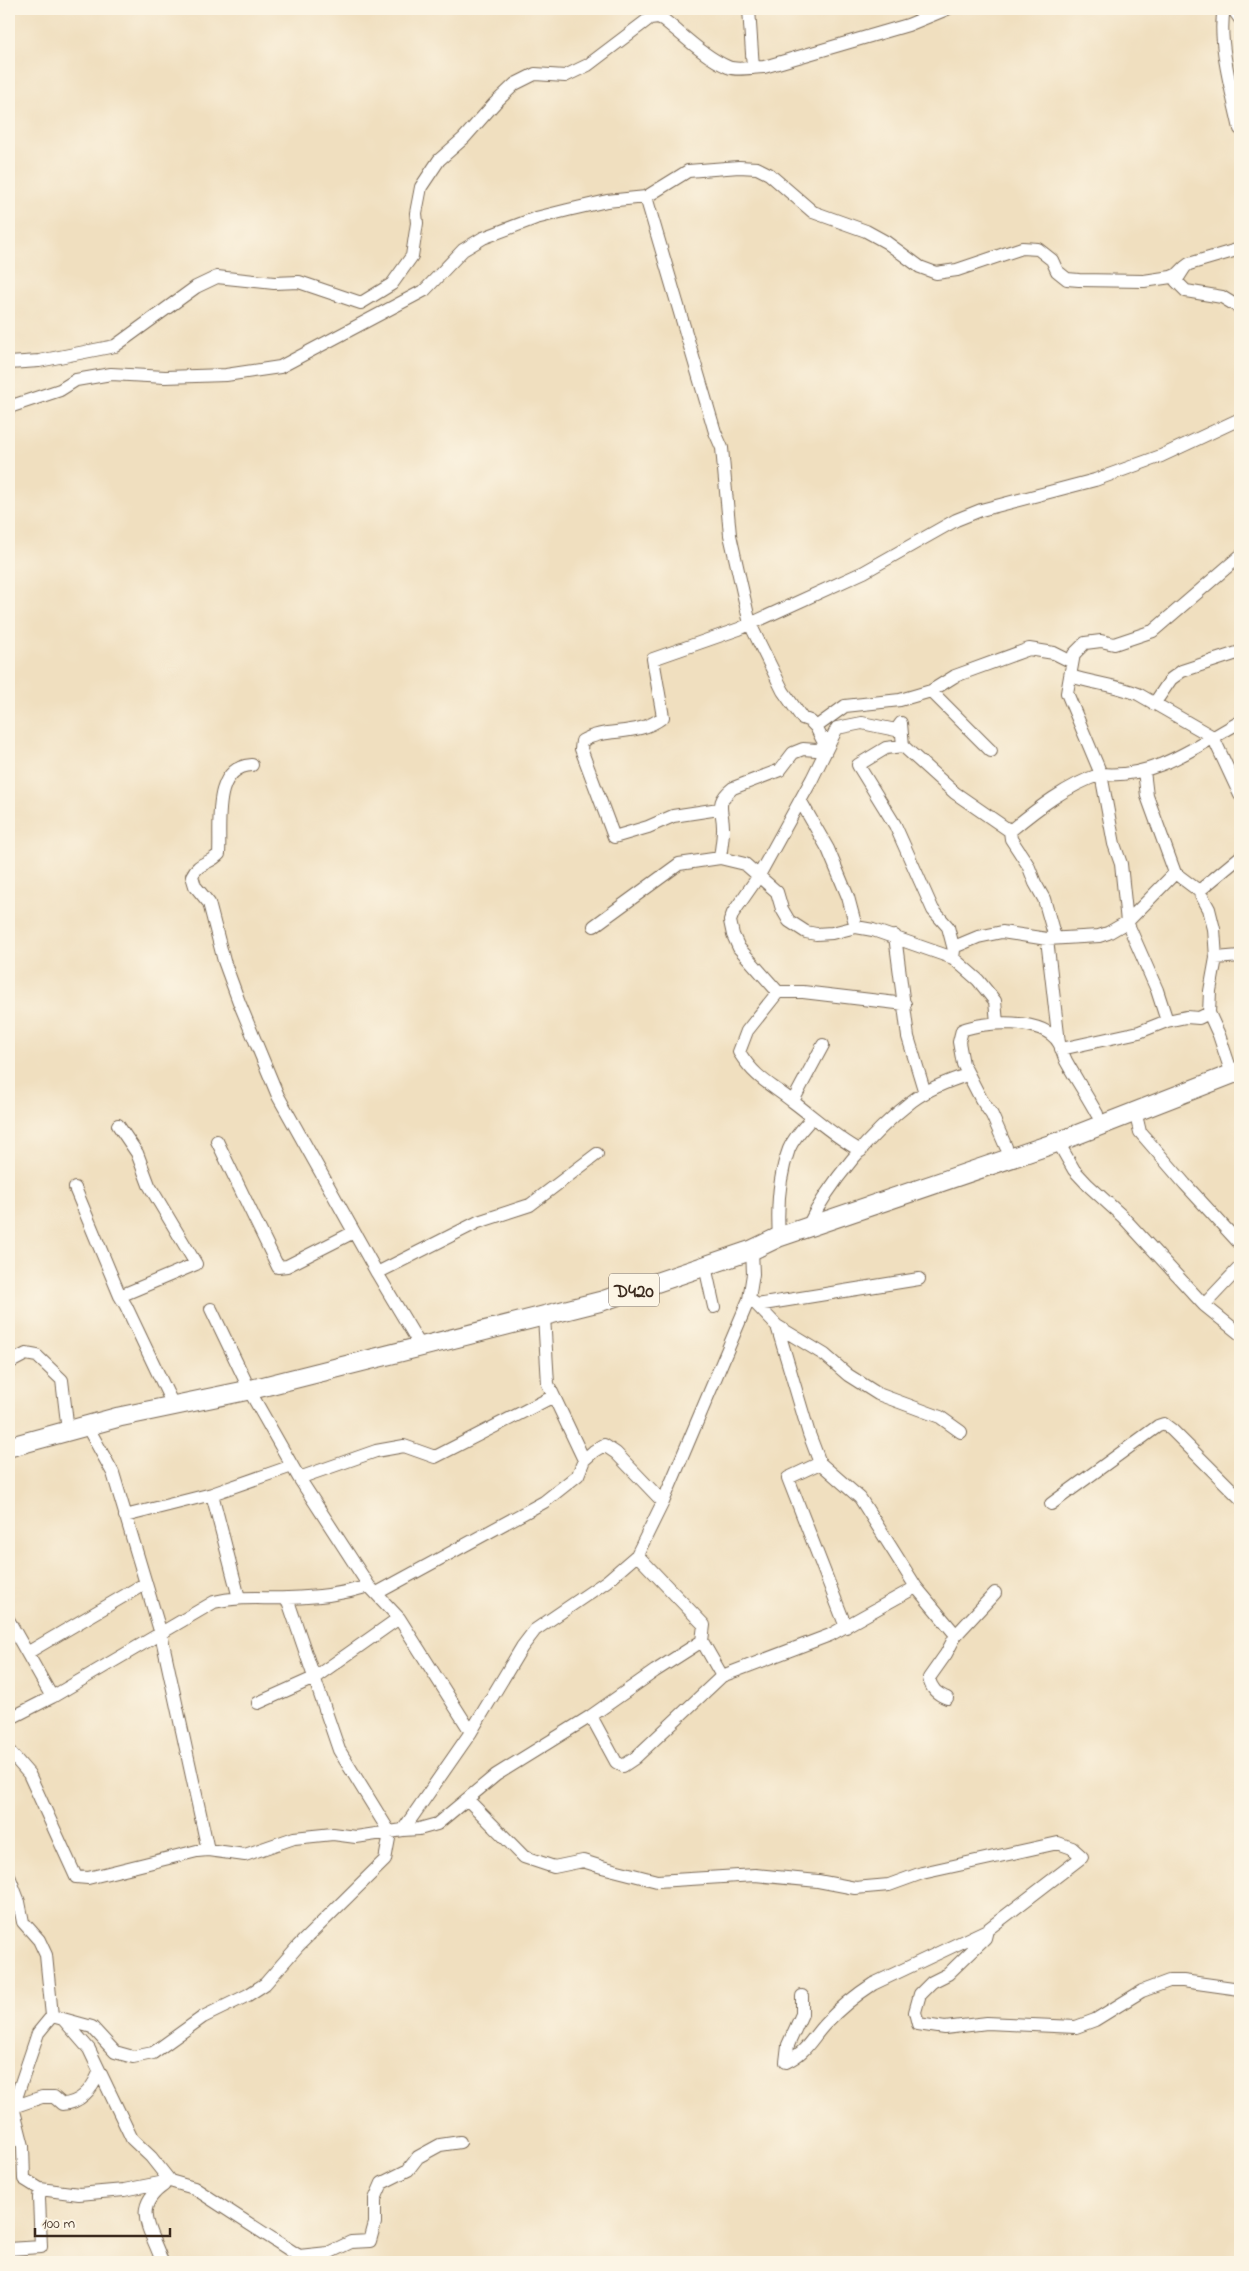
<svg xmlns="http://www.w3.org/2000/svg" width="1249" height="2271" viewBox="0 0 1249 2271" font-family="'Indie Flower',sans-serif">
  <style>
    .lines { fill: none; stroke-linecap: round; stroke-linejoin: round }
    .minor-casing { stroke: #7a6956; stroke-width: 14 }
    .highway-casing { stroke: #7a6956; stroke-width: 21 }
    .minor { stroke: #fff; stroke-width: 12 }
    .highway { stroke: #fff; stroke-width: 19 }
    .labels { text-anchor: middle; stroke-width: 5; stroke-linejoin: round; paint-order: stroke }
    .shield { fill: #fcf5e5; stroke: #75675a; stroke-width: 1 }
    .shield-label { font-size: 19px; font-weight: bold; fill: #3b2a1e }
  </style>
  <rect width="100%" height="100%" fill="#fcf5e5"/>
  <filter id="ink" filterUnits="userSpaceOnUse"><feTurbulence type="fractalNoise" baseFrequency=".02" numOctaves="2"/><feDisplacementMap in="SourceGraphic" scale="10" xChannelSelector="R" yChannelSelector="G"/><feConvolveMatrix kernelMatrix="1 2 1 2 8 2 1 2 1" color-interpolation-filters="sRGB"/></filter>
  <filter id="wash" filterUnits="userSpaceOnUse"><feTurbulence type="fractalNoise" baseFrequency=".0096" numOctaves="4" result="noise"/><feDisplacementMap in="SourceGraphic" scale="20" xChannelSelector="R" yChannelSelector="G"/><feGaussianBlur stdDeviation="1.12" result="paint"/><feColorMatrix in="noise" values="0 0 0 0 0 0 0 0 0 0 0 0 0 0 0 0 0 1.4 0 .05"/><feComposite in="paint" operator="in"/></filter>
  <g filter="url(#wash)">
    <rect width="100%" height="100%" fill="#f0dfbf"/>
  </g>
  <g filter="url(#ink)">
    <g class="lines">
      <!-- minor casing -->
      <g class="minor-casing">
        <path id="minor" d="M749,9L753,68
          M1224,9C1217,41 1233,96 1240,129
          M1233,9L1240,19
          M646,197L715,432L722,448L730,535L750,624L783,691L802,718L810,721L816,727L822,739H830
          M1240,249L1189,264L1185,267L1176,281L1186,291L1222,297L1240,308
          M9,363L39,361L115,346L196,287L217,277L274,283L299,282L361,303L392,284L412,256L417,223L416,213L421,187L439,160L464,138L495,103L515,84L535,74L565,76L588,65L650,18L658,17L664,20C684,36 705,57 728,67C737,71 754,67 764,67L908,25L947,9
          M9,407L60,390L76,380L111,374L165,377L226,375L280,367L425,290L463,250L483,238L536,218L568,210L607,201L646,197L688,171L739,167L757,168L769,174L813,212L866,231L886,242L920,267L936,273L957,270L1022,248L1038,249L1052,260L1057,271L1067,279L1079,280L1144,281L1171,277L1178,274L1185,267
          M1240,556L1153,631L1114,644L1101,641L1085,643L1074,654L1067,693L1101,774C1155,779 1196,746 1240,722
          M1070,676C1092,683 1116,685 1138,694L1213,737L1240,795
          M931,691L991,751
          M1154,704L1171,679L1182,671L1240,652
          M816,727L845,706L900,700L931,691L955,676L1029,649L1054,653L1072,662
          M903,746L886,748L858,765L895,825L933,910L948,927L954,950L953,958
          M827,748L816,750L803,749L793,753L780,770L733,788C713,804 724,810 723,830C723,839 721,849 720,858L745,864L777,892L782,909L789,921L806,932L816,934L832,933L856,927L873,930L953,958L978,980L995,1001L997,1023
          M252,765C211,767 221,826 219,854C210,864 198,862 192,876L195,886L209,903L224,961L239,1002L278,1096L377,1273L417,1340L412,1349
          M1144,771L1147,796L1175,873L1199,891L1209,909L1214,929L1216,958L1210,991L1209,1013L1219,1035L1232,1074
          M800,800L828,849L848,897L856,927
          M719,809L673,816L648,827L614,837L581,749L582,741C607,726 636,738 663,717L653,659L739,629L864,572L956,520L981,510L1095,480L1161,456L1240,419
          M1010,831C1038,808 1066,786 1101,774L1114,844L1121,864L1127,922L1157,990L1167,1021
          M1199,891L1240,857
          M594,926L679,864L720,858
          M895,936L908,1037L925,1093
          M1047,939L1059,1043
          M954,947L978,937L1002,932L1047,939L1099,936L1108,933L1127,922L1175,873
          M1216,958L1240,956
          M778,992L747,1031L739,1052C756,1079 769,1083 792,1101C815,1118 835,1137 861,1151
          M905,1004L803,992H778L739,948L733,935L730,921L733,913L758,877L812,779L837,728L862,723L896,730L901,723L903,746L955,793L1010,831L1011,839L1028,865L1035,883L1044,899L1055,938
          M1061,1049L1139,1032L1167,1021L1186,1017L1199,1018L1209,1013
          M793,1101L823,1045
          M1135,1111L1140,1132L1185,1184L1240,1244
          M118,1125L137,1153L149,1185L196,1264L120,1296
          M217,1141L278,1267L287,1266L354,1232
          M1058,1142L1074,1170L1088,1185L1122,1216L1204,1305L1240,1334
          M1006,1147L992,1115L981,1099L963,1064L959,1042L962,1030C985,1021 1043,1017 1059,1043C1062,1048 1063,1055 1066,1061C1076,1079 1087,1096 1097,1114
          M75,1188L120,1296L126,1306L173,1405
          M807,1228C829,1182 871,1133 912,1101C928,1089 948,1081 967,1075
          M779,1237C777,1208 779,1176 789,1149C794,1137 804,1127 812,1118
          M705,1266L714,1307
          M377,1273L478,1222L530,1205L597,1154
          M753,1302L757,1305L919,1279
          M757,1305L777,1326L809,1434L820,1463L860,1498L916,1587L956,1635L946,1654L929,1678C931,1689 937,1694 947,1698
          M1204,1305L1240,1267
          M211,1309L245,1380
          M544,1316L548,1384L584,1460
          M777,1326L825,1355L848,1375L878,1394L940,1417L961,1432
          M9,1363L26,1354L37,1356L62,1380L68,1431
          M249,1390L299,1478L369,1586L399,1618L471,1732
          M87,1426L113,1473L161,1634L208,1850
          M820,1463L788,1478L846,1627
          M299,1478L376,1451L404,1446L435,1457L552,1397
          M212,1494L239,1598
          M1051,1504L1158,1426L1164,1424L1172,1430L1240,1498
          M125,1516L212,1494L292,1466
          M637,1555L704,1625L702,1641L722,1676
          M377,1593L544,1502L578,1475L584,1460L594,1451L604,1445L616,1453L663,1502
          M9,1621L52,1697
          M956,1635L995,1593
          M27,1653L146,1583
          M258,1703L314,1678L399,1618
          M591,1716L616,1762L623,1766L635,1758L722,1676L830,1635L916,1587
          M9,1719L52,1697L214,1602C238,1596 262,1599 288,1598C317,1597 340,1595 369,1586
          M9,1751L29,1774L76,1877L88,1878L197,1851L208,1850L245,1855L294,1838L333,1834L356,1837L403,1830L471,1732L522,1647L535,1630L607,1581L637,1555L663,1502L749,1299L753,1274L752,1250
          M468,1800L524,1857L554,1867L583,1861L602,1867L657,1881L755,1875L818,1881L855,1888L889,1885L922,1873L1058,1843L1072,1848L1082,1857L987,1930L873,1984C856,1995 839,2009 825,2024C811,2039 806,2053 786,2062L788,2045L802,2014V1996
          M403,1830L419,1829L437,1824L496,1775L591,1716L655,1671L702,1641
          M9,1876L19,1902L23,1922L39,1940L46,1955L52,2016
          M987,1930L985,1938L948,1974L932,1982L920,1994L915,2012L918,2024L945,2028L987,2023L1076,2027L1095,2020L1142,1991L1169,1981H1183L1240,1989
          M63,2019L92,2027L115,2052L133,2057L153,2053L203,2017L248,1995L265,1984L298,1946L385,1860L390,1833L339,1750L287,1598
          M9,2106L13,2107L42,2097H54L62,2104C80,2104 92,2089 99,2073
          M170,2181L124,2190L79,2194L40,2189L24,2179L23,2146L13,2107L38,2033L52,2016L63,2019L89,2049L132,2139L151,2157L170,2181L194,2188L299,2256L301,2262
          M9,2249L41,2247L39,2198L40,2189
          M299,2256L328,2253L351,2242L370,2241L375,2223V2199L382,2183L408,2170L418,2157L440,2145L460,2142
          M162,2262C153,2232 129,2209 164,2185"/>
      </g>
      <!-- highway casing -->
      <g class="highway-casing">
        <path id="highway" d="M9,1447L119,1417L249,1390L602,1301L752,1250L779,1237L1058,1142L1240,1071"/>
      </g>
      <!-- minor -->
      <use href="#minor" class="minor"/>
      <!-- highway -->
      <use href="#highway" class="highway"/>
    </g>
  </g>
  <g class="labels">
    <!-- shield labels -->
    <rect class="shield" x="609" y="1273.5" width="50" height="33" rx="4"/>
    <g class="shield-label">
      <text x="634" y="1297">D420</text>
    </g>
  </g>
  <!-- margin -->
  <rect width="1249" height="2271" fill="none" stroke="#fcf5e5" stroke-width="30"/>
  <!-- scale -->
  <path d="M35 2228v8h135v-8" fill="none" stroke="#3b2a1e" stroke-width="2.5"/>
  <text x="42" y="2228" font-size="15" fill="#3b2a1e" stroke="#fcf5e5" stroke-width="4" paint-order="stroke">100 m</text>
</svg>
